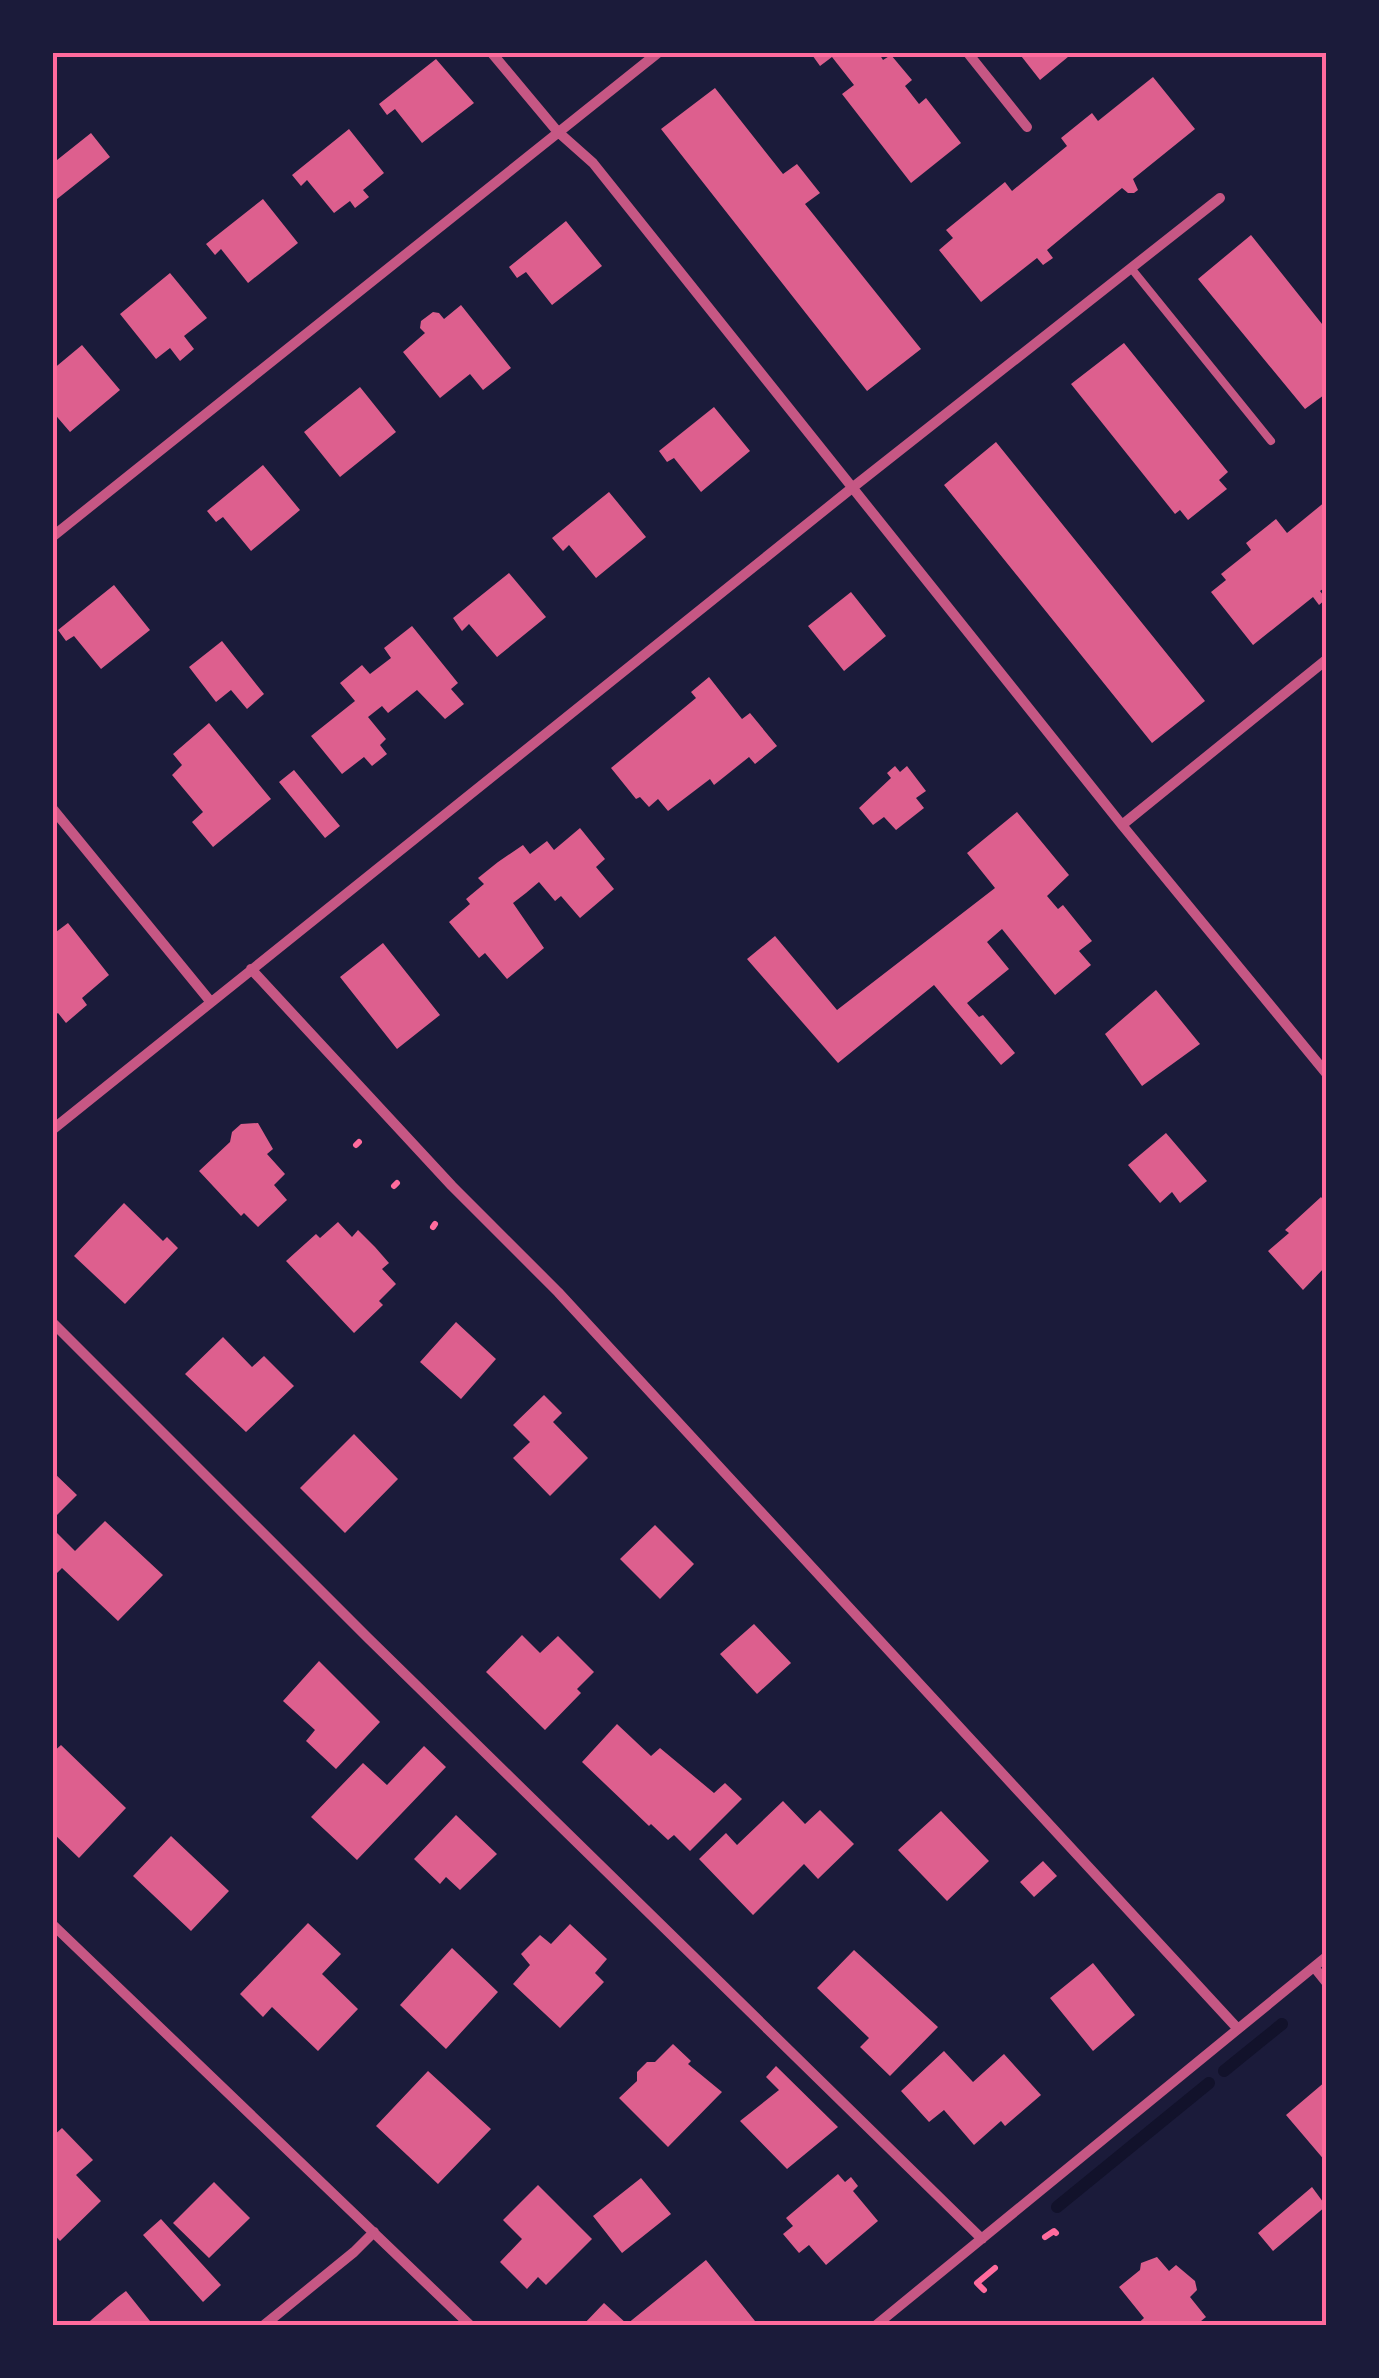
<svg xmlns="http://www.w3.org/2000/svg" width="1379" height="2378" viewBox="0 0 1379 2378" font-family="Signika,sans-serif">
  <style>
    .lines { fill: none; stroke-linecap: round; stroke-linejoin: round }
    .stream { stroke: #12122b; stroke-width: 12 }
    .building { fill: #dd5f8e }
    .path { stroke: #ff6b9d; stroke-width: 6 }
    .service { stroke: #c65784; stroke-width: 8 }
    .minor { stroke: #c65784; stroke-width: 10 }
    .neatline { fill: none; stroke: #ff6b9d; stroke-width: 4 }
  </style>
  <rect width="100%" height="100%" fill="#1b1b3a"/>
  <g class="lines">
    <!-- stream -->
    <path class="stream" d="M1224,2071L1282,2024
      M1057,2207L1209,2083"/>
  </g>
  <!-- building -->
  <path class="building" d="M810,52H878L883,60L891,55L912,80L905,86L919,104L926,98L961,143L911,183L842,94L854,85L832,57L820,66Z
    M1018,52H1074L1040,80Z
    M436,59L474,103L422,143L395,109L387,115L379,104Z
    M1153,77L1195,129L1133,179L1138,190L1134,193H1128L1122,188L1047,250L1053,258L1043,265L1037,258L981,302L939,250L953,238L946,230L1005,182L1012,191L1067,146L1061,138L1092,113L1098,121Z
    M715,88L783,174L797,164L820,193L805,204L921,349L867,391L661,129Z
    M349,129L384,173L363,190L369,197L355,208L350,201L334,213L307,180L301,186L292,175Z
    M91,133L110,157L52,203V164Z
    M263,199L298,243L248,283L221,249L215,255L206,244Z
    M566,221L602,266L552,305L526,272L517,278L509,267Z
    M1251,235L1326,329V398L1324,395L1305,409L1198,279Z
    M170,273L207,318L184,336L194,349L180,361L170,348L156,359L120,314Z
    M461,305L511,368L483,390L470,374L440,398L403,352L425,333L420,328L421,321L433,312L439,313L444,319Z
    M1124,343L1228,472L1219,480L1227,489L1188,520L1180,510L1175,514L1071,384Z
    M82,345L120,390L70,432L52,411V370Z
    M360,387L396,432L340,477L304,432Z
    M714,407L750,451L701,492L674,458L667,462L659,451Z
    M996,442L1205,701L1152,743L944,485Z
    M263,465L300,510L251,551L223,517L216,522L207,511Z
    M609,492L646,537L596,578L569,545L563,551L552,538Z
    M1326,501V587L1320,591L1326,599L1319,605L1313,597L1253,645L1211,592L1226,580L1221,574L1251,550L1246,543L1276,519L1287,533Z
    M509,573L546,617L497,657L469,624L462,631L453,618Z
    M114,585L150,630L101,669L74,636L66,641L58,630Z
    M851,592L886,636L844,671L808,626Z
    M412,626L458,683L451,689L464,704L445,719L417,690L388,713L382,706L368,717L386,739L380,745L387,754L372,766L364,757L342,774L311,736L355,701L340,683L362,665L370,674L391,658L384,648Z
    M222,641L264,694L247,709L231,690L216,702L189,667Z
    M709,677L742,719L750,713L777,746L755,764L749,757L714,785L710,779L668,811L658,799L649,807L640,797L636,799L611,768L696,698L691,692Z
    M209,723L271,799L213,847L192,822L203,812L172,775L182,765L173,754Z
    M895,766L900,772L907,766L926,791L916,798L924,808L896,830L884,817L873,825L859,808L891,778L887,773Z
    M294,770L340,826L325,838L279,782Z
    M1017,812L1069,875L1047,896L1058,909L1063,905L1092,941L1079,951L1091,965L1055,995L1002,929L987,942L1009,969L967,1003L979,1017L983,1015L1015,1053L1001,1065L934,985L838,1063L747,959L775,936L837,1010L995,888L967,853Z
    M580,828L605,859L596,867L614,889L580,918L561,896L555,901L539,882L526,893L513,903L544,948L507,979L485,953L479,958L449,922L470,904L466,899L484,884L478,878L498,862L523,845L530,854L547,841L554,850Z
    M68,923L109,975L82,998L87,1005L66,1023L58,1013L52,1017V935Z
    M383,943L440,1015L397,1049L340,977Z
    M1156,990L1200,1044L1142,1086L1105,1034Z
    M258,1123L273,1149L267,1154L285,1174L274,1185L287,1200L258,1227L244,1213L241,1216L199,1171L230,1142L232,1132L241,1124Z
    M1166,1133L1207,1181L1180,1203L1172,1192L1160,1203L1128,1165Z
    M1321,1197L1326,1203V1266L1303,1290L1268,1251L1289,1233L1285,1230Z
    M124,1203L163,1241L167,1237L178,1248L125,1304L74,1256Z
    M338,1222L352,1237L358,1230L375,1247L389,1263L382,1269L396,1284L379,1301L383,1305L354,1333L286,1261L316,1234L320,1238Z
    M456,1322L496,1359L461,1399L420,1362Z
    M223,1337L252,1367L264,1356L294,1386L246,1432L185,1374Z
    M544,1395L562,1413L553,1422L588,1458L550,1496L513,1458L530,1442L513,1425Z
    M354,1434L398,1479L345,1533L300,1488Z
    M52,1471L77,1495L52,1520Z
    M105,1521L163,1575L118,1621L62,1568L52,1578V1528L75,1551Z
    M655,1525L694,1564L660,1599L620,1559Z
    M754,1624L791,1663L757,1694L720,1654Z
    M522,1635L540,1653L558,1636L594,1672L577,1689L581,1693L545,1730L486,1672Z
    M319,1661L380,1722L336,1769L306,1741L315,1730L283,1701Z
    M617,1724L651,1756L660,1748L714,1793L725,1783L742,1799L690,1851L674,1835L668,1840L651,1824L649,1826L582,1762Z
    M61,1745L126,1808L79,1858L53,1833L56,1830L52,1826V1753Z
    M424,1746L446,1767L357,1860L311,1817L363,1763L387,1785Z
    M783,1801L805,1824L820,1810L854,1844L818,1879L804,1864L753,1915L699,1859L726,1833L737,1845Z
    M941,1811L989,1861L947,1901L898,1850Z
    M456,1815L497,1854L460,1890L446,1877L440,1884L414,1859Z
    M171,1836L229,1891L191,1931L133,1876Z
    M1043,1861L1057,1876L1034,1897L1020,1882Z
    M308,1923L341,1954L322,1974L358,2009L318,2051L272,2007L263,2017L240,1994Z
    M570,1924L607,1959L595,1973L604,1982L560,2028L513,1984L530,1965L521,1954L540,1935L551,1944Z
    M452,1948L498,1992L446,2049L400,2005Z
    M854,1950L938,2027L890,2076L860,2047L869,2038L817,1988Z
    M1093,1963L1135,2015L1093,2051L1050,1998Z
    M673,2044L691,2061L688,2064L722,2092L668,2147L619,2098L637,2081V2072L647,2062H655Z
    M944,2051L973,2082L1004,2054L1041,2095L1005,2126L1001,2121L974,2145L944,2110L929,2122L901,2091Z
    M776,2066L838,2127L787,2169L740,2121L779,2090L766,2077Z
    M428,2071L491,2129L438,2184L376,2126Z
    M1326,2081V2162L1286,2115Z
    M62,2128L93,2160L76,2175L101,2201L60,2241L52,2232V2137Z
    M838,2174L845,2182L851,2177L858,2186L853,2191L878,2221L826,2265L809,2245L799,2253L783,2234L793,2226L786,2218Z
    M641,2178L671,2214L622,2253L593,2216Z
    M214,2182L250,2218L209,2258L173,2223Z
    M538,2185L592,2239L546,2285L538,2277L527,2289L500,2262L522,2239L503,2220Z
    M1312,2187L1326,2206L1273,2251L1258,2233Z
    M161,2219L221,2285L203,2302L143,2235Z
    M1157,2257L1169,2271L1176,2265L1195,2281L1197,2290L1190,2297L1206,2317L1195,2326H1135L1144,2318L1119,2287L1140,2270L1141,2263Z
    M706,2260L755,2321L750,2326H582L604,2303L627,2324Z
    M126,2291L154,2326H84L118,2297Z"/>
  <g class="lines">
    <!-- path -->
    <path class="path" d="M356,1145L359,1142
      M394,1186L397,1183
      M433,1227L435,1224
      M1045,2237L1054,2231L1056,2233
      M984,2290L977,2283L995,2268"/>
    <!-- service -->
    <path class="service" d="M1131,268L1271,441"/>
    <!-- minor -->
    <path class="minor" d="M491,52L557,131L593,163L1122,825L1326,1073
      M967,52L1027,127
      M52,537L659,52
      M52,808L210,1001
      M1122,825L1326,660
      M251,969L452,1186L558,1292L1238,2029
      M52,1130L852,488L1220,198
      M52,1322L368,1638L982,2239
      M52,1924L471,2326
      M1314,1967L1326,1982
      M263,2326L354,2252L374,2232
      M875,2326L1326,1957"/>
  </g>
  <!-- border -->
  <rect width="1379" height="2378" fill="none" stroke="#1b1b3a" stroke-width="110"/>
  <rect x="55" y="55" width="1269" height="2268" class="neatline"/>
</svg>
